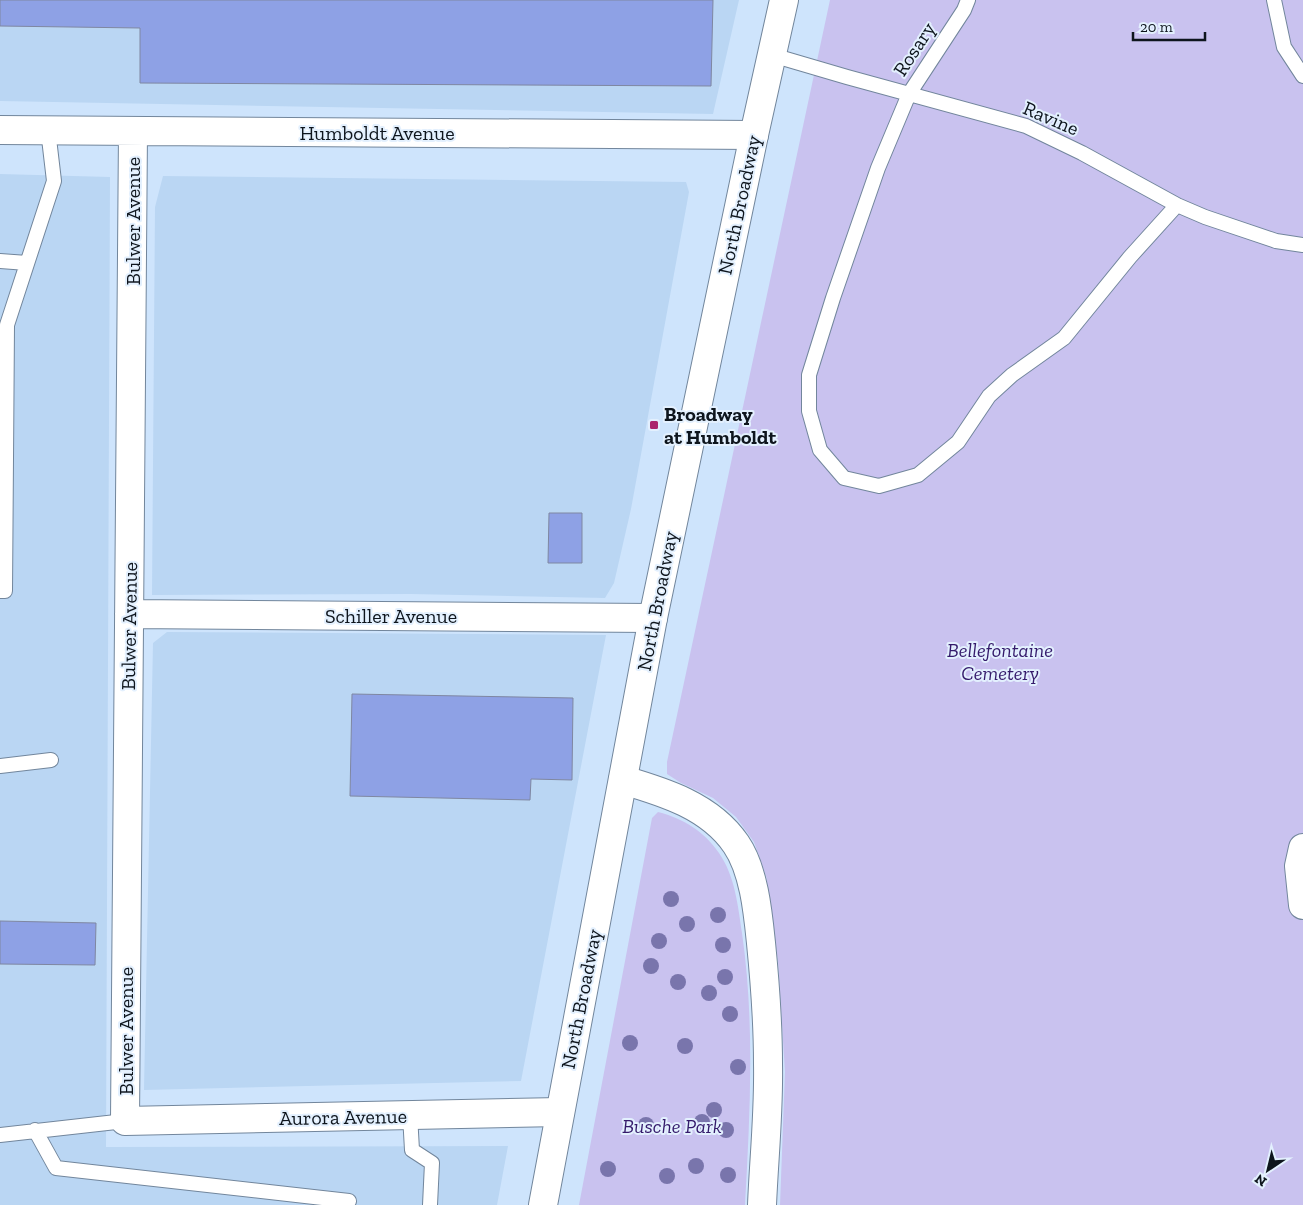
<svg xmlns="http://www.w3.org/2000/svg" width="1303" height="1205" viewBox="0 0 1303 1205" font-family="'Zilla Slab',serif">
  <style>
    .built { fill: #bad6f3 }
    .green { fill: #c9c2ef }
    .building { fill: #8ea1e5; stroke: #7f87a1 }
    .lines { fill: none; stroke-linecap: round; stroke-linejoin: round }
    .service-casing { stroke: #72869c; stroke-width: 16 }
    .minor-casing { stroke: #72869c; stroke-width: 30 }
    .secondary-casing { stroke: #72869c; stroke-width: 30 }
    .service { stroke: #fff; stroke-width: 14 }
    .minor { stroke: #fff; stroke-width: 28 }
    .secondary { stroke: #fff; stroke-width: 28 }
    .tree { fill: #7975ac }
    .poi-dot { fill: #ac266d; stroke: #e3f0fe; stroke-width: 2 }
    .labels { text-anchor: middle; stroke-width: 4; stroke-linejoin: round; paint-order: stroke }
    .street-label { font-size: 20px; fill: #0e151d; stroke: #e3f0fe }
    .poi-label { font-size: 20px; font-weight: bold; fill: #0e151d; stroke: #e3f0fe; text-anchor: start }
    .park-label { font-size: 20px; font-style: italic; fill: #341a6b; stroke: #e3f0fe }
  </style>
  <rect width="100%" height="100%" fill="#cee4fc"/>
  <!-- built -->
  <path class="built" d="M0,0H739L713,114L0,101Z
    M0,174L110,177L106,1147L508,1146L497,1205H0Z
    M163,176L686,182L689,192L631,509L614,583L605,598L411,594L152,595L155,207Z
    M167,632L606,635L521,1081L144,1090L153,643Z"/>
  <!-- green -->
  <path class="green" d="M830,0H1303V1205H780L785,1072L778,962L766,876L754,842L736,817L713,798L681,783L667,774V762Z
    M658,812C684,819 704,831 719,853C735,876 738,906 742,933C755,1023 750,1114 745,1205H579L652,818Z"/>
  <!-- building -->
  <path class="building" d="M0,0H713L711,86L140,83V28L0,26Z
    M549,513H582V563H548Z
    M352,694L573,698L572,780L531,779L530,800L350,796Z
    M0,921L96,923L95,965L0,964Z"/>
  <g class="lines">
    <!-- service casing -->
    <g class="service-casing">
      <path id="service" d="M968,0L964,10L909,94L878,168L833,298L809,375V411L820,450L844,478L879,486L918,475L958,442L989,396L1012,375L1064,338L1130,257L1177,205
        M1274,0L1284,47L1303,76
        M772,55L847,77L1026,126L1082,153L1177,205L1205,217L1276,241L1303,245
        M0,261L27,263
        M0,591H5L7,325L54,181L48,130
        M0,766L51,760
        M410,1115L412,1150L432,1163L430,1205
        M35,1130L56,1168L349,1201
        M0,1135L125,1121"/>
    </g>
    <!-- minor casing -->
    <g class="minor-casing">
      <path id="minor" d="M0,130L754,135
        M133,131L125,1121L560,1112
        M129,614L653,618
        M623,780C664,792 710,806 736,844C754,870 758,913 761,943C765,983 768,1024 768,1064C769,1111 764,1158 762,1205
        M1303,848L1299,866L1303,905"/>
    </g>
    <!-- secondary casing -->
    <g class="secondary-casing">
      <path id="secondary" d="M543,1205L653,618L754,135L784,0"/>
    </g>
    <!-- service -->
    <use href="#service" class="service"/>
    <!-- minor -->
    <use href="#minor" class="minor"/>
    <!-- secondary -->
    <use href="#secondary" class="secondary"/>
  </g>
  <!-- trees -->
  <g class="tree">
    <circle cx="671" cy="899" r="8"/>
    <circle cx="718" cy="915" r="8"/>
    <circle cx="687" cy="924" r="8"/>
    <circle cx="659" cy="941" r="8"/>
    <circle cx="723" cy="945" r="8"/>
    <circle cx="651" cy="966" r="8"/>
    <circle cx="725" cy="977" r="8"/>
    <circle cx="678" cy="982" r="8"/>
    <circle cx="709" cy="993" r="8"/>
    <circle cx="730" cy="1014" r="8"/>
    <circle cx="630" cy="1043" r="8"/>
    <circle cx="685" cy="1046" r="8"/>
    <circle cx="738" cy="1067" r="8"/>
    <circle cx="714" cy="1110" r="8"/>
    <circle cx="702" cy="1122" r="8"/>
    <circle cx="646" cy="1125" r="8"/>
    <circle cx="726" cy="1130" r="8"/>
    <circle cx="696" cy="1166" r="8"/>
    <circle cx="608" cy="1169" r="8"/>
    <circle cx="728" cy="1175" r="8"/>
    <circle cx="667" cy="1176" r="8"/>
  </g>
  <!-- markers -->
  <rect class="poi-dot" x="649" y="420" width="10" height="10" rx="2.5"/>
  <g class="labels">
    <!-- street labels -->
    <g class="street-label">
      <text transform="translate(914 49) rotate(-57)" y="7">Rosary</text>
      <text transform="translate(1051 118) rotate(23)" y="7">Ravine</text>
      <text x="377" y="140">Humboldt Avenue</text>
      <text transform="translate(739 205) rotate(-78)" y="7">North Broadway</text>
      <text transform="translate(133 221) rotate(-90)" y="7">Bulwer Avenue</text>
      <text transform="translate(657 601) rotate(-79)" y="7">North Broadway</text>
      <text x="391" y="623">Schiller Avenue</text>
      <text transform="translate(129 626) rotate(-89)" y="7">Bulwer Avenue</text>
      <text transform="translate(581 999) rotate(-79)" y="7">North Broadway</text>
      <text transform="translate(126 1031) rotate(-90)" y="7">Bulwer Avenue</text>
      <text transform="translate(343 1117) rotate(-1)" y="7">Aurora Avenue</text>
    </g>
    <!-- poi labels -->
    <g class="poi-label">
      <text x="664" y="421">Broadway<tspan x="664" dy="23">at Humboldt</tspan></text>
    </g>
    <!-- park labels -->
    <g class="park-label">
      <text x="1000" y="657">Bellefontaine<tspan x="1000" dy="23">Cemetery</tspan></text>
      <text x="672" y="1133">Busche Park</text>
    </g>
  </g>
  <!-- north arrow -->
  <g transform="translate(1268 1170) rotate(215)" stroke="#e3f0fe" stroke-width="4" paint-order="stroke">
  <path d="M0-4L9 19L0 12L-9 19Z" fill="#0e151d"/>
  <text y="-8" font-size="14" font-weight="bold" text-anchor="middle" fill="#0e151d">N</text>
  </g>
  <!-- scale -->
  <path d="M1133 32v8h72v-8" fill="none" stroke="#0e151d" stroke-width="2.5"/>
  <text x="1140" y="32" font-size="15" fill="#0e151d" stroke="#e3f0fe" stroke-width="4" paint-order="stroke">20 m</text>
</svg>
